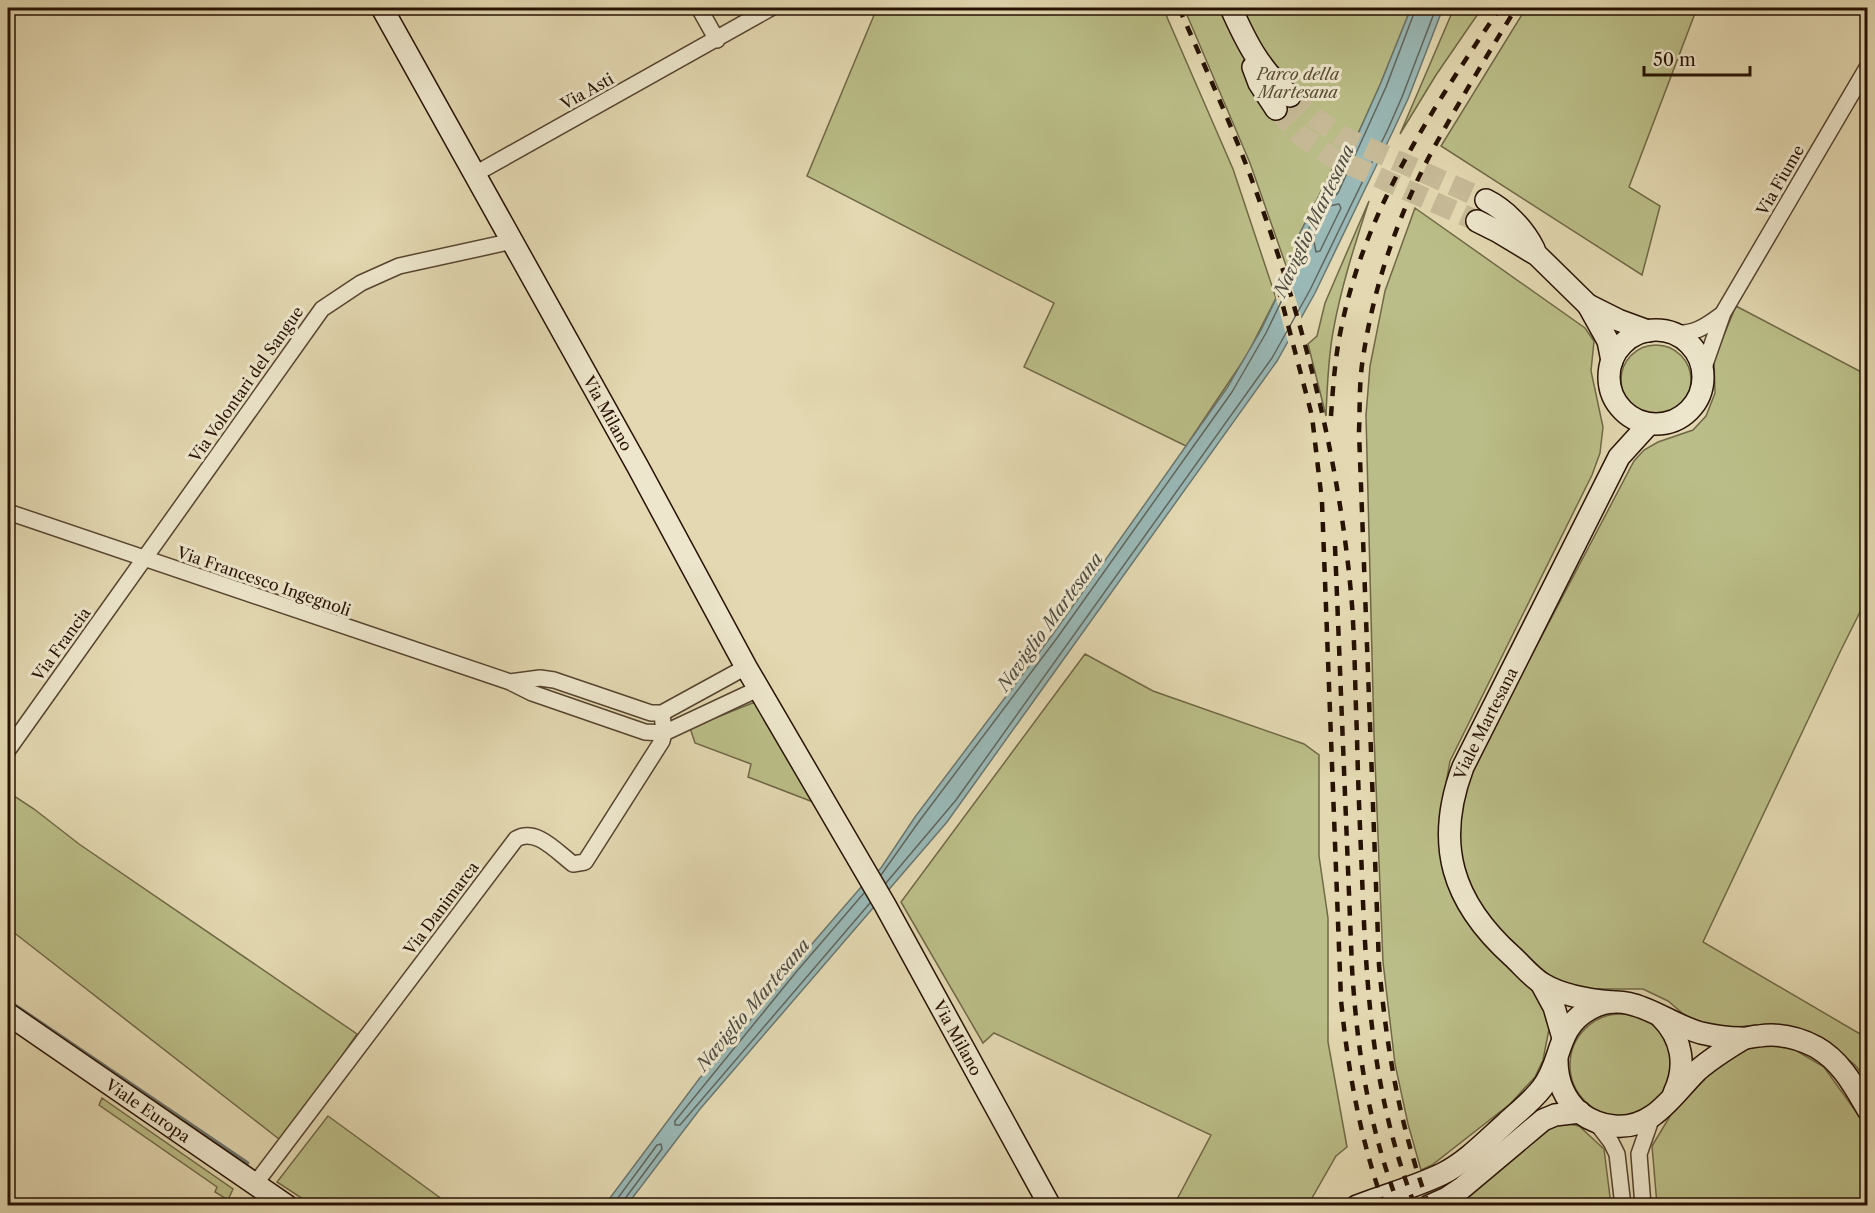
<svg xmlns="http://www.w3.org/2000/svg" width="1875" height="1213" viewBox="0 0 1875 1213" font-family="'Libre Caslon Text',serif">
  <style>
    .green { fill: #babd87; stroke: #706846; stroke-width: 1.5 }
    .water { fill: #99b8b6; stroke: #6b766f; stroke-width: 1.5 }
    .pier { fill: #e3d8b1 }
    .lines { fill: none; stroke-linecap: round; stroke-linejoin: round }
    .shore { stroke: #60655d; stroke-width: 1.5 }
    .stream { stroke: #6b766f; stroke-width: 4.5 }
    .secondary-tunnel { stroke: #c7ba97; stroke-width: 21; stroke-dasharray: 21 10; stroke-linecap: butt }
    .street-casing { stroke: #56442f; stroke-width: 18 }
    .secondary-casing { stroke: #271204; stroke-width: 24 }
    .street { stroke: #ede6cc; stroke-width: 15 }
    .secondary { stroke: #ede6cc; stroke-width: 21 }
    .rail { stroke: #271204; stroke-width: 4.5; stroke-dasharray: 10 10; stroke-linecap: butt }
    .labels { text-anchor: middle; stroke-width: 6; stroke-linejoin: round; paint-order: stroke }
    .park-label { font-size: 16px; font-style: italic; fill: #5a4e32; stroke: #ede6cc }
    .street-label { font-size: 16px; fill: #271204; stroke: #ede6cc }
    .water-label { font-size: 18px; font-style: italic; fill: #4f4c42; stroke: #ede6cc }
  </style>
  <rect width="100%" height="100%" fill="#e3d8b1"/>
  <filter id="stains"><feTurbulence type="fractalNoise" baseFrequency=".00333" numOctaves="4"/><feColorMatrix values="0 0 0 0 .2 0 0 0 0 .09 0 0 0 0 .02 0 0 0 .5 -.17"/></filter>
  <radialGradient id="worn" r=".72"><stop offset=".6" stop-color="#630" stop-opacity="0"/><stop offset="1" stop-color="#630" stop-opacity=".3"/></radialGradient>
  <!-- green -->
  <path class="green" d="M877,8H1163L1233,169L1276,298L1247,355L1186,446L1024,367L1054,303L807,176Z
    M1184,8H1411L1380,85L1341,171L1333,168L1298,237L1301,247L1289,274L1250,163Z
    M1454,8H1482L1436,75L1400,134Z
    M1526,8H1697L1629,187L1660,206L1642,275L1441,146Z
    M1369,201C1355,244 1341,287 1333,332C1328,360 1327,388 1326,416L1308,344L1317,336L1325,303Z
    M1415,208L1585,328L1594,341L1591,371L1603,427L1600,453L1592,475L1450,761L1440,817L1441,858L1462,911L1481,940L1533,990L1542,1001L1550,1024L1543,1060L1535,1077L1510,1104L1432,1165L1421,1170L1408,1124L1395,1064L1383,962L1374,735L1366,415L1370,366L1385,291Z
    M1736,306L1867,375V598L1841,650L1703,942L1867,1038V1080L1855,1065L1819,1036L1774,1024L1723,1028L1695,1024L1668,1001L1643,989H1590L1565,985L1549,976L1490,921L1472,890L1461,857L1459,838L1462,803L1475,763L1634,461L1644,450L1658,442L1693,430L1706,416L1715,393L1714,359Z
    M1621 380a35 35 0 1 1 70 0a35 35 0 1 1-70 0Z
    M1085,654L1153,691L1304,744L1319,755V856L1328,918V1042L1347,1147L1336,1156L1308,1205H1174L1211,1135L994,1033L983,1043L901,902Z
    M755,702L813,802L748,777L751,764L695,743L690,728Z
    M8,792L34,809L79,844L357,1034L310,1102L279,1139L8,928Z
    M1570 1065a51 51 0 1 1 102 0a51 51 0 1 1-102 0Z
    M1758,1044L1792,1048L1824,1067L1864,1123L1868,1136L1867,1205H1657L1652,1146L1684,1093L1732,1050Z
    M102,1098L233,1189L228,1200L215,1192L217,1187L99,1105Z
    M328,1116L450,1205H312L277,1182Z
    M1569,1124L1579,1126L1604,1149L1611,1205L1449,1206L1549,1126Z"/>
  <!-- water -->
  <path class="water" d="M1411,8H1443L1408,99L1393,131L1315,293L1277,361L947,822L700,1109L627,1205L604,1206L699,1079L741,1032L792,967L862,886L881,868L915,817L1053,634L1227,388L1261,330L1301,247L1298,237L1323,188L1332,192L1380,85Z"/>
  <!-- pier -->
  <path class="pier" d="M1287,270L1303,323L1289,346L1275,294Z"/>
  <g class="lines">
    <!-- shore -->
    <path class="shore" d="M1339,204L1341,208L1320,251L1316,252L1313,237L1329,206Z
      M881,875L920,820L1057,638L1232,392L1266,333L1306,250L1305,236L1324,199L1334,197L1338,193L1386,87L1416,8
      M886,883L956,800L1272,358L1310,290L1388,129L1402,97L1436,8
      M864,893L797,971L675,1121V1125H680L870,903
      M612,1206L657,1145L661,1144L662,1149L624,1200L623,1206"/>
    <!-- stream -->
    <path class="stream" d="M8,1001L247,1163"/>
    <!-- secondary-tunnel -->
    <path class="secondary-tunnel" d="M1290,96L1315,118L1341,136L1486,200
      M1276,109L1301,136L1330,156L1477,221"/>
    <!-- street casing -->
    <g class="street-casing">
      <path id="street" d="M699,8L717,40
        M1866,8H1868
        M475,174L771,8
        M1673,333C1693,335 1705,327 1721,315
        M1703,370L1723,313L1868,66
        M8,512L510,682L532,693L645,732L664,733L760,688
        M510,682L540,678L554,680L651,713H662L746,667
        M8,750L322,309L361,283L399,266L513,241
        M1595,1121L1611,1142L1617,1154L1623,1206
        M255,1184L516,839C536,827 557,852 573,864L585,862L662,741L664,733L662,713
        M1643,1206L1639,1154L1652,1117"/>
    </g>
    <!-- secondary casing -->
    <g class="secondary-casing">
      <g id="secondary">
        <path id="s1" d="M382,8L638,467L746,667L885,905L1050,1206"/>
        <path d="M1231,8C1247,44 1260,69 1290,96"/>
        <path d="M1253,67L1259,83L1276,109"/>
        <path d="M1486,200C1506,210 1524,229 1534,249"/>
        <path d="M1477,221L1497,231L1537,255L1588,305L1618,320L1648,331"/>
        <path d="M1588,305L1608,341L1612,361"/>
        <circle cx="1656" cy="377" r="47"/>
        <path d="M1541,983L1554,1007L1563,1038"/>
        <path id="s2" d="M1613,1002C1589,1000 1563,996 1543,984C1531,977 1522,965 1512,956C1452,902 1434,844 1463,767L1619,457L1649,424"/>
        <path id="s3" d="M8,1014L287,1206"/>
        <path d="M1661,1017C1682,1038 1687,1066 1674,1093"/>
        <path d="M1557,1060C1557,1080 1564,1099 1580,1113C1590,1120 1602,1125 1614,1126C1654,1130 1673,1094 1698,1070C1712,1058 1728,1048 1743,1039"/>
        <path d="M1357,1206C1385,1195 1415,1187 1442,1174C1466,1162 1486,1141 1506,1123C1518,1112 1532,1101 1542,1088C1563,1061 1555,1028 1590,1009C1630,987 1663,1023 1701,1033C1714,1036 1728,1038 1741,1038C1747,1039 1753,1036 1759,1036C1779,1033 1799,1038 1816,1047C1841,1061 1854,1086 1868,1110"/>
        <path d="M1429,1206L1447,1198L1462,1188L1543,1120L1555,1115L1580,1112"/>
      </g>
    </g>
    <!-- street -->
    <use href="#street" class="street"/>
    <!-- secondary -->
    <use href="#secondary" class="secondary"/>
    <!-- rail -->
    <path class="rail" d="M1179,8C1202,60 1226,113 1247,167C1300,307 1340,456 1352,605C1355,648 1355,692 1357,735C1358,791 1361,846 1363,902C1368,1011 1375,1102 1415,1206
      M1278,287L1312,416L1322,502L1341,1000C1348,1071 1360,1138 1384,1206
      M1331,416C1333,387 1335,358 1341,329C1365,209 1433,108 1500,8
      M1335,546L1352,968C1357,1050 1369,1129 1399,1206
      M1429,1206C1399,1124 1387,1051 1379,965L1359,432C1360,407 1359,382 1363,358C1374,283 1400,209 1437,142C1462,97 1489,52 1516,8"/>
  </g>
  <g class="labels">
    <!-- park labels -->
    <g class="park-label">
      <text x="1298" y="80">Parco della<tspan x="1298" dy="18">Martesana</tspan></text>
    </g>
    <!-- street labels -->
    <g class="street-label">
      <text transform="translate(587 91) rotate(-29)" y="6">Via Asti</text>
      <text transform="translate(1780 180) rotate(-60)" y="6">Via Fiume</text>
      <text transform="translate(246 384) rotate(-55)" y="6">Via Volontari del Sangue</text>
      <text dy="6" stroke="none"><textPath href="#s1" startOffset="464">Via Milano</textPath></text>
      <text transform="translate(264 581) rotate(19)" y="6">Via Francesco Ingegnoli</text>
      <text transform="translate(61 644) rotate(-54)" y="6">Via Francia</text>
      <text dy="6" stroke="none"><textPath href="#s2" startOffset="374">Viale Martesana</textPath></text>
      <text transform="translate(441 908) rotate(-53)" y="6">Via Danimarca</text>
      <text dy="6" stroke="none"><textPath href="#s1" startOffset="1180">Via Milano</textPath></text>
      <text dy="6" stroke="none"><textPath href="#s3" startOffset="170">Viale Europa</textPath></text>
    </g>
    <!-- water labels -->
    <g class="water-label">
      <text transform="translate(1314 221) rotate(-65)" y="6">Naviglio Martesana</text>
      <text transform="translate(1050 622) rotate(-54)" y="6">Naviglio Martesana</text>
      <text transform="translate(753 1005) rotate(-50)" y="6">Naviglio Martesana</text>
    </g>
  </g>
  <!-- margin -->
  <rect width="1875" height="1213" fill="none" stroke="#e3d8b1" stroke-width="30"/>
  <rect x="9" y="9" width="1857" height="1195" fill="none" stroke="#271204" stroke-width="3"/>
  <rect x="15" y="15" width="1845" height="1183" fill="none" stroke="#271204" stroke-width="1.5"/>
  <!-- scale -->
  <path d="M1644 66v9h106v-9" fill="none" stroke="#271204" stroke-width="3"/>
  <text x="1653" y="66" font-size="18" fill="#271204" stroke="#ede6cc" stroke-width="4.5" paint-order="stroke">50 m</text>
  <rect width="100%" height="100%" filter="url(#stains)"/>
  <rect width="100%" height="100%" fill="url(#worn)"/>
</svg>
